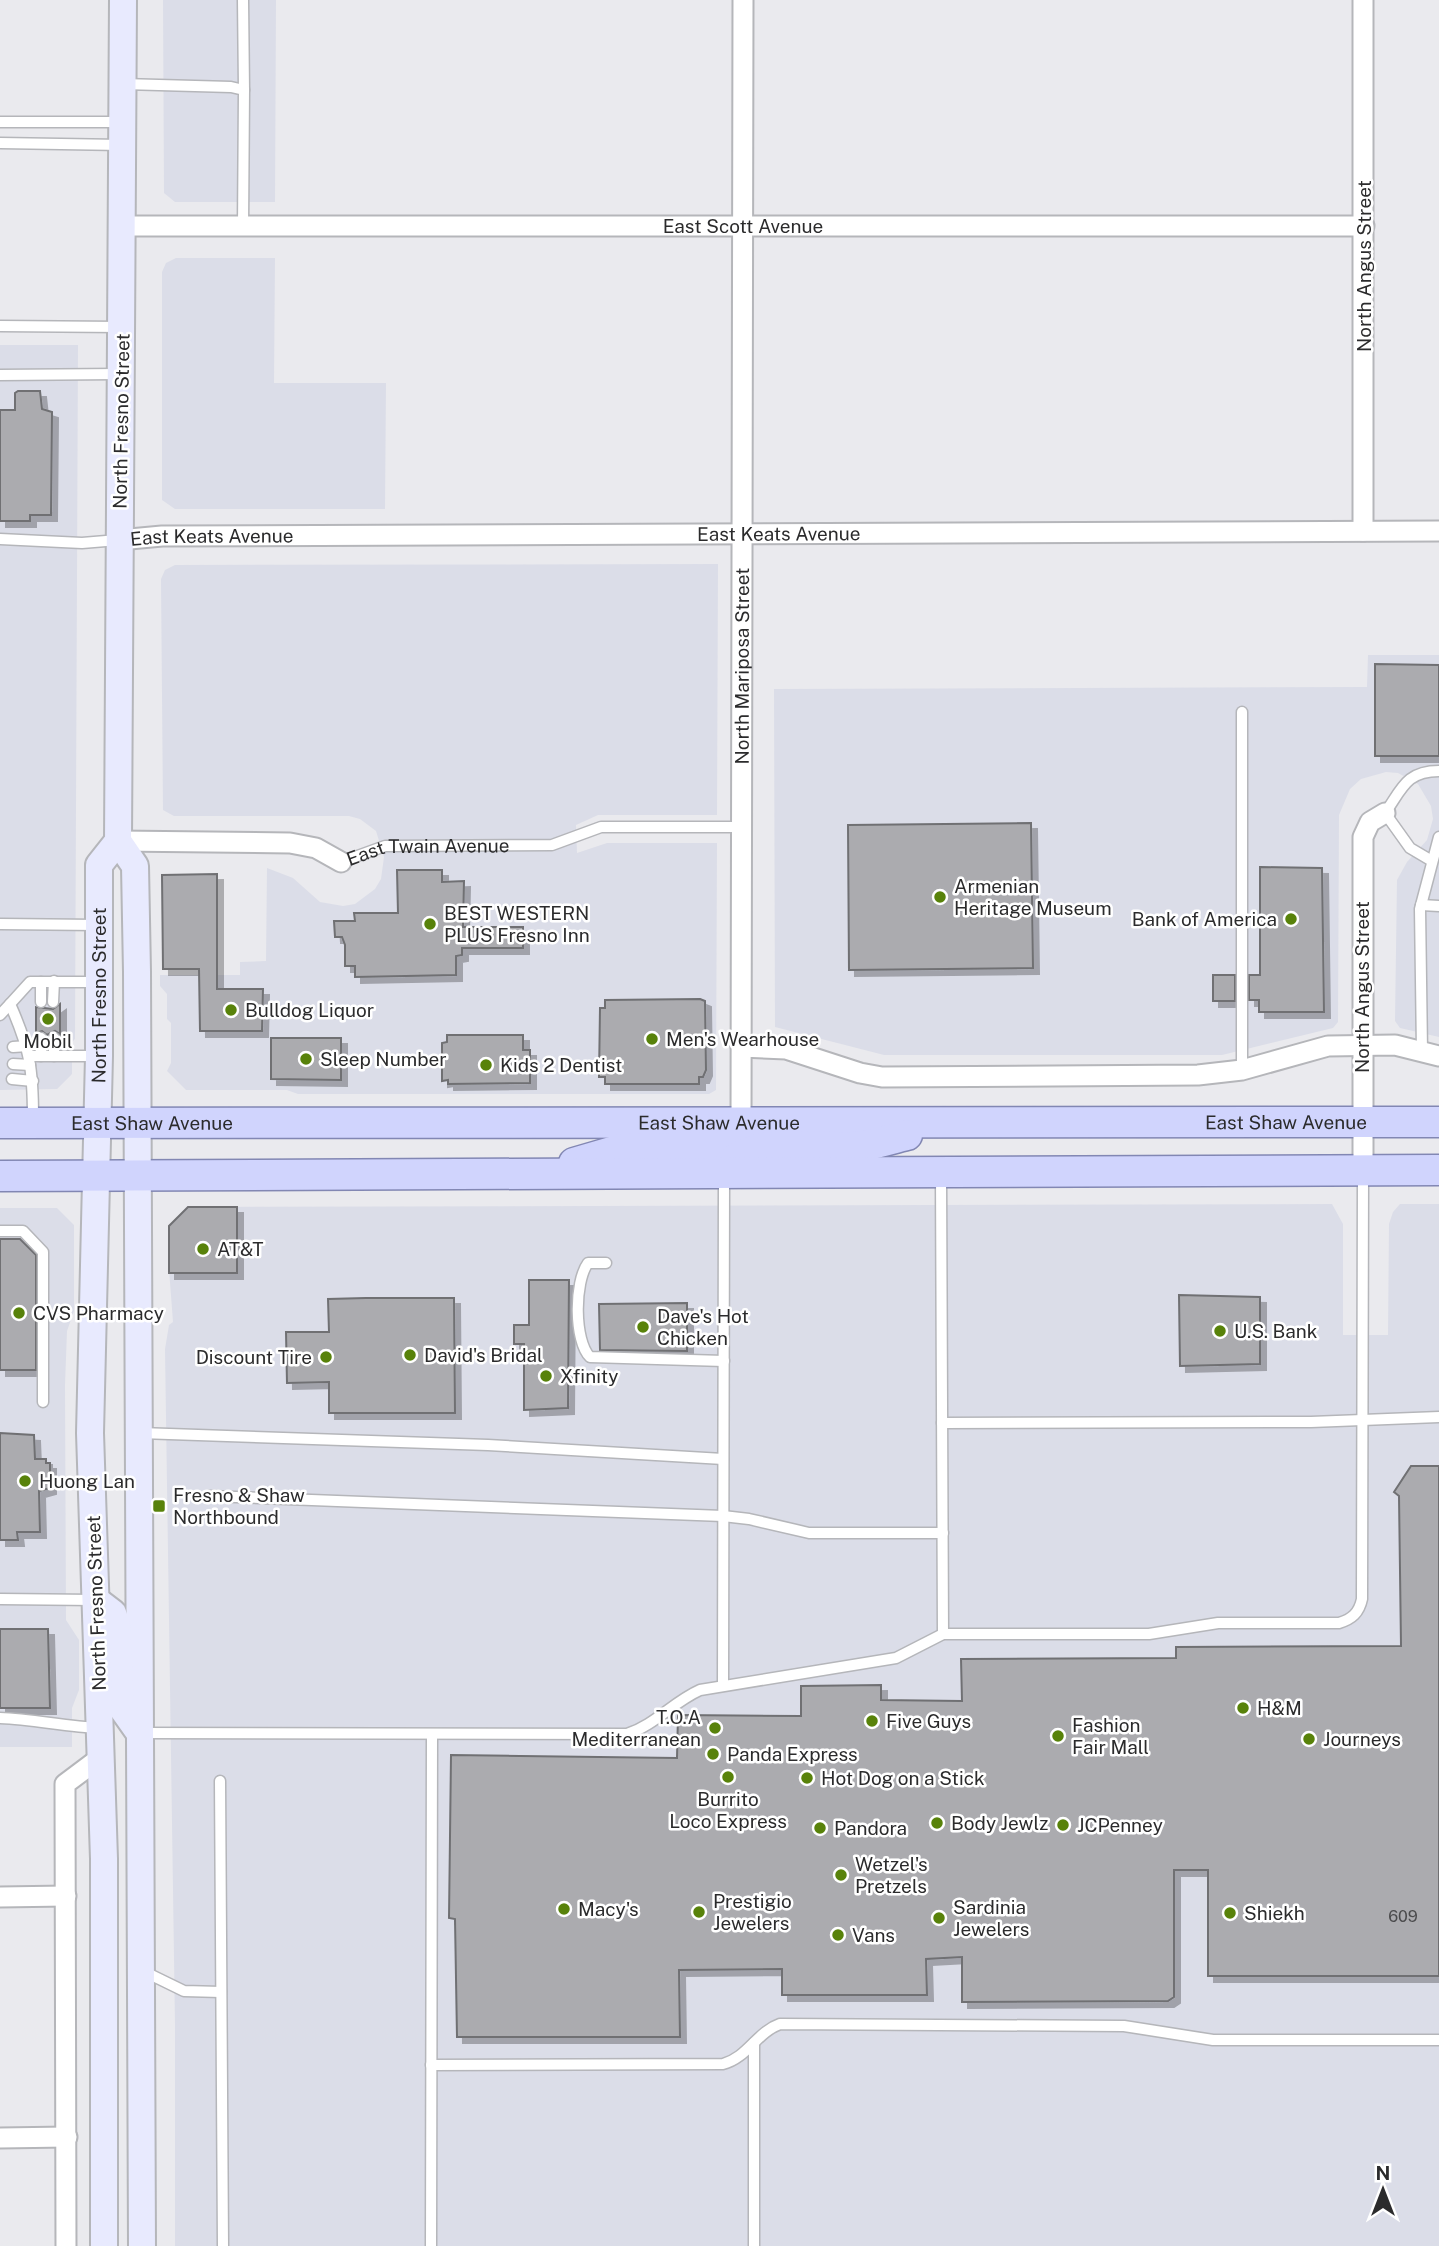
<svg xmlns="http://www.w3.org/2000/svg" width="1439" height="2246" viewBox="0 0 1439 2246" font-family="'Public Sans',sans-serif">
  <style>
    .built { fill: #dbdde8 }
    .building { fill: #ababaf; stroke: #6f7073; stroke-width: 2; filter: url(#shadow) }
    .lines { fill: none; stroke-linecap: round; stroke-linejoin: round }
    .lane-casing { stroke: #b5b6ba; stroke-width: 13 }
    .street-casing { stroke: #b5b6ba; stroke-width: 23 }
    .secondary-casing { stroke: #b5b6ba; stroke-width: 30 }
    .primary-casing { stroke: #8287b3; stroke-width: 33 }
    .lane { stroke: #fff; stroke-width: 10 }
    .street { stroke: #fff; stroke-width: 19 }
    .secondary { stroke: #e8eafe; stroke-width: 26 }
    .primary { stroke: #d0d4fd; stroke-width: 30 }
    .poi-dot { fill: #58820a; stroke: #fff; stroke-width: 2.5 }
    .labels { text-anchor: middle; stroke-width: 5; stroke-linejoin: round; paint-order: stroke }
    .number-label { font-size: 16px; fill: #4b4b4d }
    .street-label { font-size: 19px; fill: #2b2b2c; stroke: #fff }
    .poi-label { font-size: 19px; fill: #2b2b2c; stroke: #fff; text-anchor: start }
  </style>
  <defs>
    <filter id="shadow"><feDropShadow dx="6" dy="6" stdDeviation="0" flood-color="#0004"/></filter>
  </defs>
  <rect width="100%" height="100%" fill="#eaeaee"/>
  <!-- built -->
  <path class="built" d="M163,0H276L275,202H175L164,193Z
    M176,258H275L274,383H386L385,509H175L162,500V272L166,263Z
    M0,345H78L75,1039L72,1042V1074L57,1089L0,1090Z
    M718,564L717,815H598L576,825L577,853L607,843H717L716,1090L709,1094H298L287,1090H186L167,1071L171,1063V1023L167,1019V994L160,986V975H240V962L266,961L267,868L293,878L320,902L343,906L355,904L375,889L381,879L384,857L376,831L360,819L349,816H174L163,810L161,579L165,570L175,565Z
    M1368,655H1439V1037L1400,1028L1395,1021L1397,880L1407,862L1427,840L1433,819L1431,806L1418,784L1398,773L1386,772L1361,779L1350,789L1339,815L1338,1022L1333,1028L1222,1055H884L775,1027L774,689L1367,687Z
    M1332,1204L1343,1224V1335H1388L1389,1224L1393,1212L1400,1204H1439V2246H175V2025L165,1349L169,1325L173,1322L169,1269L188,1207Z
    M0,1208H57L74,1225V1311L67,1331L65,1385L66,1620L79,1640V1690L72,1708V1747H0Z"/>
  <!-- building -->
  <path class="building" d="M18,391H40L42,409L52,412L51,515H30V521H0V410H15V393Z
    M1375,664L1439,665V756H1375Z
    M1031,823L1033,968L849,970L848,825Z
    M1260,867L1322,868L1324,1012H1259V1000H1249V975H1260Z
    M397,870H442V882L464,881L463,927H523V948H462V955L456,956V975L355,977V966H345V945L342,937H335L334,921H355L354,913H398Z
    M217,874V989H263L262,1031H200L199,969H163L162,875Z
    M1213,975H1235V1001H1213Z
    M700,999L705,1001L706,1070L703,1077H699V1084H605V1077H599L600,1008H605V1000Z
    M60,1004V1034L55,1031L47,1035L42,1031L36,1033V1007L53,1009Z
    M447,1035H523V1050H530V1083L448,1084V1080L442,1081V1043L447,1042Z
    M271,1038H341V1080L271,1079Z
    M188,1207H237V1273H169V1226Z
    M0,1239H20L36,1255V1370H0Z
    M529,1280H569L568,1408L524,1410V1344H514V1325H529Z
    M1179,1295L1260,1297V1364L1180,1366Z
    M366,1298H454L455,1413H329V1382L287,1383L286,1332H329L328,1299Z
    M687,1303V1351L600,1350L599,1304Z
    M0,1433L34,1435L35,1459H46V1463H50V1488L39,1491L40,1532H17L18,1540H0Z
    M1411,1466H1439V1976H1208V1870H1174V1997L1168,2001L962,2002V1957L926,1959L927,1995H782V1969L679,1970L680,2037H457L455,1919L449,1918L451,1755L677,1758L678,1715L801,1716V1686L881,1685V1700L962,1701L961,1659L1176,1658V1647L1401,1646L1399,1496L1394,1492Z
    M0,1629H48L50,1708H0Z"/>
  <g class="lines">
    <!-- lane casing -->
    <g class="lane-casing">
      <g id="lane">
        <path d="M243,0L244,90"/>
        <path d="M123,84L231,87L244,90L243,227"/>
        <path d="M0,122H122"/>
        <path d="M0,143L122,145"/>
        <path d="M0,326L121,327"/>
        <path d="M0,375L118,374"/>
        <path d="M0,539L82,543L118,540"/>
        <path d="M1242,712V1070"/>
        <path d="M1432,861L1410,848L1385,813C1402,789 1406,771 1439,771"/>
        <path id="s1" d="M341,862L385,846L552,845L601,827H742"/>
        <path d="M1421,905L1439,906"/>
        <path d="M0,924L97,925"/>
        <path d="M41,982V1002"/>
        <path d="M53,1002L54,981"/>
        <path d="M0,1015L10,1004"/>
        <path d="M41,1038V1056"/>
        <path d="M54,1038V1056"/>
        <path d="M13,1047L28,1046"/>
        <path d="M1422,1051L1420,909L1439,837"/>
        <path d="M30,1056H99"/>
        <path d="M13,1064L30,1065"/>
        <path d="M12,1079L33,1081"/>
        <path d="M33,1118C33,1069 30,1049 10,1004L30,982H99"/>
        <path d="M941,1176L943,1634"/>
        <path d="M0,1231H23L43,1252V1402"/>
        <path d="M606,1263H588C574,1282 574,1341 590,1357L724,1361"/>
        <path d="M942,1423L1311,1422L1439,1417"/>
        <path d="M140,1433L488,1445L723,1459"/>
        <path d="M209,1496L723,1516L749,1519L809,1533H943"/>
        <path d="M0,1599L95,1600"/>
        <path d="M723,1684L724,1177"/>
        <path d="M0,1718C34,1719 66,1727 100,1728"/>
        <path d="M140,1733L627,1734C655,1725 673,1702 700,1690L896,1658L943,1634H1149L1218,1623H1339C1352,1619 1359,1613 1362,1599L1363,1174"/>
        <path d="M220,1781L223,2246"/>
        <path d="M143,1971L184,1991L221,1992"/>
        <path d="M431,2065L723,2064C747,2058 757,2032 780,2024L1124,2026L1213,2040H1439"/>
        <path d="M431,2246L432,1735"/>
        <path d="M754,2246V2043"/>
      </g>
    </g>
    <!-- street casing -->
    <g class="street-casing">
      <g id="street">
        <path d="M1363,0V531"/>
        <path id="s2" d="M122,226H1364"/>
        <path id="s3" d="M119,540L162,536L1439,531"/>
        <path d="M118,841L290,843L316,848L341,862"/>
        <path d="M741,1047L786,1049L860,1073L882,1077L1198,1075L1242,1070L1328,1046L1395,1045L1439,1056"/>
        <path id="s4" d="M741,1123L743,0"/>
        <path d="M1363,1170V837L1370,822L1385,813"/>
        <path d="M0,1897L66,1896"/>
        <path d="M0,2138L67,2137"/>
        <path d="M66,2246L65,1784L101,1757"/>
      </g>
    </g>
    <!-- secondary casing -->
    <g class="secondary-casing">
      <g id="secondary">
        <path d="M123,0L118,841L135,866L137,972L142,2246"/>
        <path d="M96,1600L113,1613L117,1625L121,1707L138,1731"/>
        <path id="s5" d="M104,2246V1859L90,1433L99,1056V865L118,841"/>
      </g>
    </g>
    <!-- primary casing -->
    <g class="primary-casing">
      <g id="primary">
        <path id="s6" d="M0,1123L1439,1122"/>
        <path d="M574,1163L622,1149L720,1147C734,1142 738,1137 741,1123"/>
        <path d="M724,1172C745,1134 816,1149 853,1147C871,1146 890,1139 907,1135"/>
        <path d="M0,1176L1439,1170"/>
      </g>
    </g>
    <!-- lane -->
    <use href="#lane" class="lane"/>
    <!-- street -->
    <use href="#street" class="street"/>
    <!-- secondary -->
    <use href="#secondary" class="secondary"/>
    <!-- primary -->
    <use href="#primary" class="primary"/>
  </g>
  <!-- markers -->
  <g class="poi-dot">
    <circle cx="940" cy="897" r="7"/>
    <circle cx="1291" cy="919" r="7"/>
    <circle cx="430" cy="924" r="7"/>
    <circle cx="231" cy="1010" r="7"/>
    <circle cx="48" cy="1019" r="7"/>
    <circle cx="652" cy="1039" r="7"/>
    <circle cx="306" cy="1059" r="7"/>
    <circle cx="486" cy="1065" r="7"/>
    <circle cx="203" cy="1249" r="7"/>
    <circle cx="19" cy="1313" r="7"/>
    <circle cx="643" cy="1327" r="7"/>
    <circle cx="1220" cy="1331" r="7"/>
    <circle cx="410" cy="1355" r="7"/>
    <circle cx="326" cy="1357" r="7"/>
    <circle cx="546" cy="1376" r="7"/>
    <circle cx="25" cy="1481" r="7"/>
    <rect x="152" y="1499" width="14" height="14" rx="3.5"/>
    <circle cx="1243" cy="1708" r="7"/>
    <circle cx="872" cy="1721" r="7"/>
    <circle cx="715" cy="1728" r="7"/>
    <circle cx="1058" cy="1736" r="7"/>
    <circle cx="1309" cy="1739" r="7"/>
    <circle cx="713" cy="1754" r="7"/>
    <circle cx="728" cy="1777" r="7"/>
    <circle cx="807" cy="1778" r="7"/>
    <circle cx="937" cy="1823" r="7"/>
    <circle cx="1063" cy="1825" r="7"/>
    <circle cx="820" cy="1828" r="7"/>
    <circle cx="841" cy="1875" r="7"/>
    <circle cx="564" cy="1909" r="7"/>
    <circle cx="699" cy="1912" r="7"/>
    <circle cx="1230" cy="1913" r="7"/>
    <circle cx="939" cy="1918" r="7"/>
    <circle cx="838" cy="1935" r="7"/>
  </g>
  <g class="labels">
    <!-- number labels -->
    <g class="number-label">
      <text x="1403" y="1922">609</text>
    </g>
    <!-- street labels -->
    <g class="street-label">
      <text dy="7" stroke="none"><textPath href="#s2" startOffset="621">East Scott Avenue</textPath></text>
      <text transform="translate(1364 266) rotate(-90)" y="7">North Angus Street</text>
      <text transform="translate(121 421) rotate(-89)" y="7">North Fresno Street</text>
      <text dy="7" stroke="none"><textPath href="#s3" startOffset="660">East Keats Avenue</textPath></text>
      <text dy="7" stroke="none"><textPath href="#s3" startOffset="93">East Keats Avenue</textPath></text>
      <text dy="7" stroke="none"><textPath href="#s4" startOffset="457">North Mariposa Street</textPath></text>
      <text dy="7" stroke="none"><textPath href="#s1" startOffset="89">East Twain Avenue</textPath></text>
      <text transform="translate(1362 987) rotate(-90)" y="7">North Angus Street</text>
      <text dy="7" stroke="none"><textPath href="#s5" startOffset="1251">North Fresno Street</textPath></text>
      <text dy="7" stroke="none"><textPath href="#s6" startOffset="152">East Shaw Avenue</textPath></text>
      <text dy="7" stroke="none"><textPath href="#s6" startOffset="1286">East Shaw Avenue</textPath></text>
      <text dy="7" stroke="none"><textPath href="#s6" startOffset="719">East Shaw Avenue</textPath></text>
      <text transform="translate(96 1603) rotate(-92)" y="7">North Fresno Street</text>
    </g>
    <!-- poi labels -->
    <g class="poi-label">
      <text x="954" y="893">Armenian<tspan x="954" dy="22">Heritage Museum</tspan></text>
      <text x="444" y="920">BEST WESTERN<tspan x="444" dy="22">PLUS Fresno Inn</tspan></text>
      <text x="1277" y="926" text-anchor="end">Bank of America</text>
      <text x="245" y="1017">Bulldog Liquor</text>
      <text x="666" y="1046">Men's Wearhouse</text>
      <text x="48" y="1048" text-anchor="middle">Mobil</text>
      <text x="320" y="1066">Sleep Number</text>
      <text x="500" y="1072">Kids 2 Dentist</text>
      <text x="217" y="1256">AT&amp;T</text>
      <text x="33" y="1320">CVS Pharmacy</text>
      <text x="657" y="1323">Dave's Hot<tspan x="657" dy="22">Chicken</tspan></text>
      <text x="1234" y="1338">U.S. Bank</text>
      <text x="424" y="1362">David's Bridal</text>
      <text x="312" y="1364" text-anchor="end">Discount Tire</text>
      <text x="560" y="1383">Xfinity</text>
      <text x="39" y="1488">Huong Lan</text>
      <text x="173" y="1502">Fresno &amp; Shaw<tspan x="173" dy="22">Northbound</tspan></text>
      <text x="1257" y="1715">H&amp;M</text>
      <text x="701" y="1724" text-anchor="end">T.O.A<tspan x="701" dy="22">Mediterranean</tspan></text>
      <text x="886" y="1728">Five Guys</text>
      <text x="1072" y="1732">Fashion<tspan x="1072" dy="22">Fair Mall</tspan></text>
      <text x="1323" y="1746">Journeys</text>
      <text x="727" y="1761">Panda Express</text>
      <text x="821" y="1785">Hot Dog on a Stick</text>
      <text x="728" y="1806" text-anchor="middle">Burrito<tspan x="728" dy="22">Loco Express</tspan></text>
      <text x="951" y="1830">Body Jewlz</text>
      <text x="1077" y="1832">JCPenney</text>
      <text x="834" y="1835">Pandora</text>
      <text x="855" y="1871">Wetzel's<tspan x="855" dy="22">Pretzels</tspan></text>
      <text x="713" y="1908">Prestigio<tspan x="713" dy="22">Jewelers</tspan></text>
      <text x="953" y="1914">Sardinia<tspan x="953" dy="22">Jewelers</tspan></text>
      <text x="578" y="1916">Macy's</text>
      <text x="1244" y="1920">Shiekh</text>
      <text x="852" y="1942">Vans</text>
    </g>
  </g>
  <!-- north arrow -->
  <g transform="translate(1383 2190)" stroke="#ffffff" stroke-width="5" paint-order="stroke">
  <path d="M0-5L12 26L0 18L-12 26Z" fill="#2b2b2c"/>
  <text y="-10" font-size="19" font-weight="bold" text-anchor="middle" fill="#2b2b2c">N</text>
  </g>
</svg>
